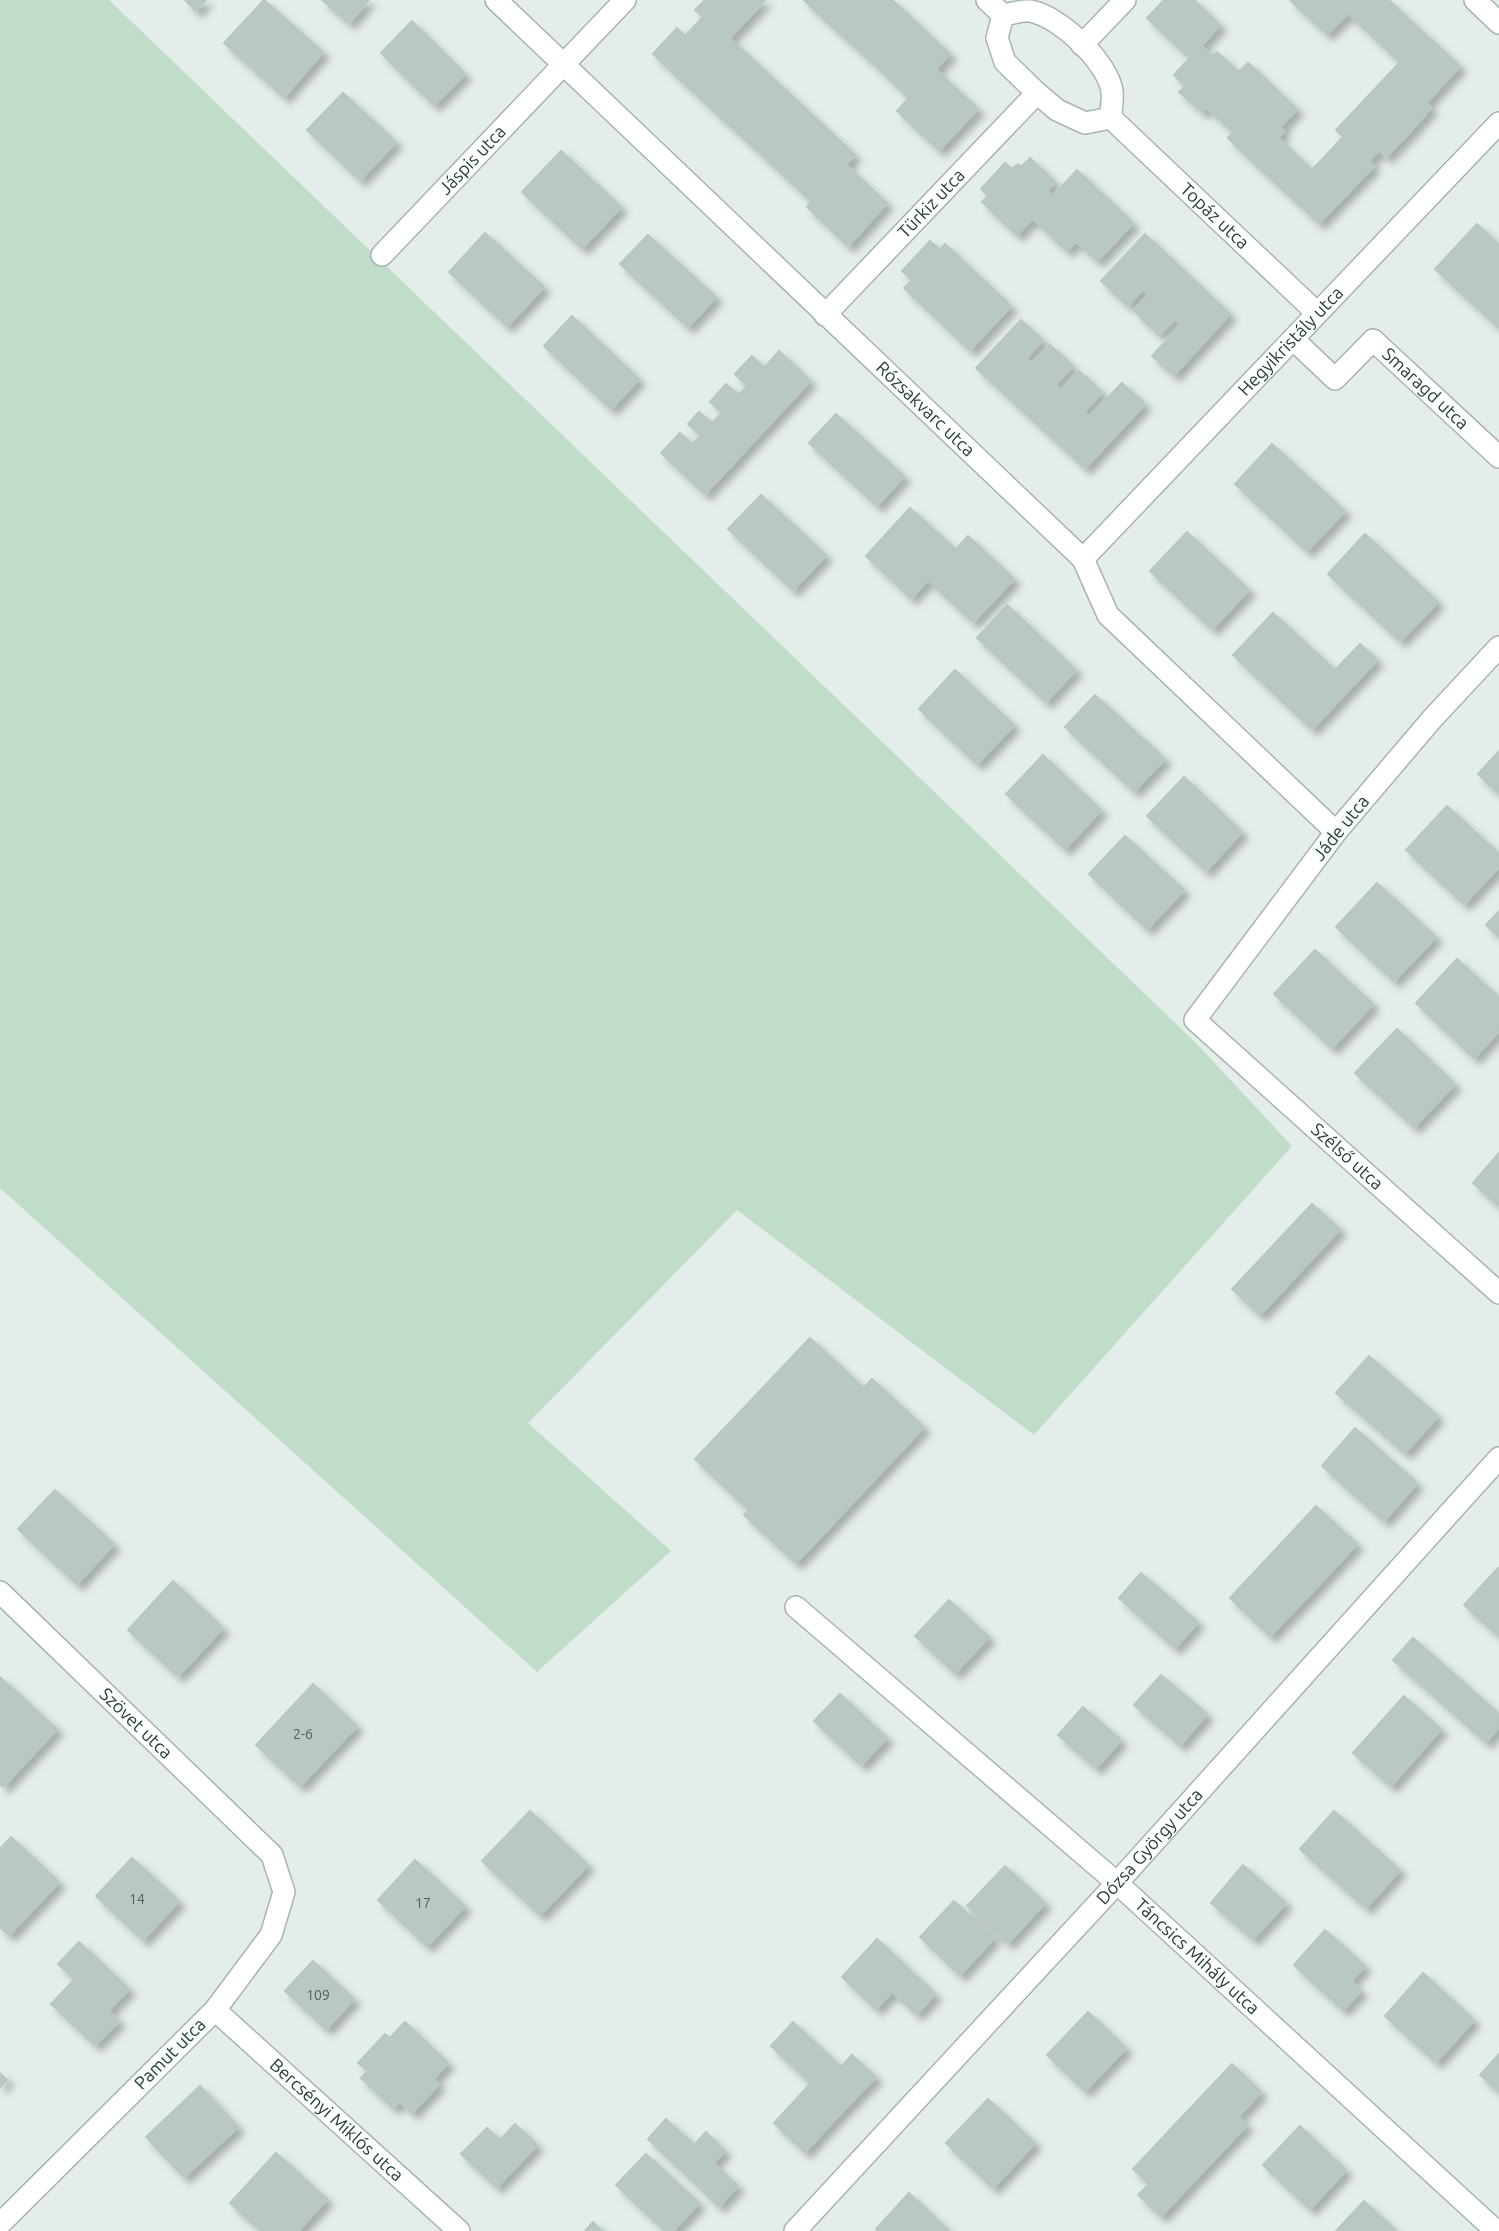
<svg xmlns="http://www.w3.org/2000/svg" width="1499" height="2231" viewBox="0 0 1499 2231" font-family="Ubuntu,sans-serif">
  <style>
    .green { fill: #bfddc9 }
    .building { fill: #bac8c3; stroke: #b7c7c1; stroke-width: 2; filter: url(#shadow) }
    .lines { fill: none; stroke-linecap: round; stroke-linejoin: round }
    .pedestrian-casing { stroke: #a7b5b1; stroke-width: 24 }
    .minor-casing { stroke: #a7b5b1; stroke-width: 24 }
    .tertiary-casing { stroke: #a7b5b1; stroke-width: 24 }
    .pedestrian { stroke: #fff; stroke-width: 21 }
    .minor { stroke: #fff; stroke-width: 21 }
    .tertiary { stroke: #fff; stroke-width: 21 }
    .labels { text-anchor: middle; stroke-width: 5; stroke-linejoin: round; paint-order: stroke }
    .number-label { font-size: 14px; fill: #4a615c }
    .street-label { font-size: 18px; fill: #243f39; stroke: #f5faf8 }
  </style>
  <defs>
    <filter id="shadow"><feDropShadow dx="6" dy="6" stdDeviation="3.5" flood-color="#0004"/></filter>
  </defs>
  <rect width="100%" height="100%" fill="#e5edea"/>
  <!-- green -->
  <path class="green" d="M0,0H109L1195,1042L1292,1146L1034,1435L737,1210L528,1423L671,1551L537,1672L0,1188Z"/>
  <!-- building -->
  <path class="building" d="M185,0H206L196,11Z
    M264,0L323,52L284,97L224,43Z
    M322,0H369L349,23Z
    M705,0H735L751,15L686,85L653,54L677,28L685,36L703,17L695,10Z
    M735,0H765L751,15Z
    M804,0H823L814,10Z
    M823,0H883L846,39L814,10Z
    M883,0H892L918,24L878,68L846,39Z
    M1164,0H1194L1220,25L1190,58L1147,18Z
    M1290,0H1389L1398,9L1372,36L1348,13L1327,34Z
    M1398,9L1460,66L1426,103L1431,108L1409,133L1369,95L1400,62L1372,36Z
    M412,21L465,74L434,105L381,53Z
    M918,24L950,54L909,98L878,68Z
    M729,38L761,67L717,114L686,85Z
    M1201,46L1212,56L1217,52L1239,72L1248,63L1297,109L1280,127L1284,131L1254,163L1228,138L1233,132L1206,107L1202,112L1179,92L1185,86L1174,75Z
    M761,67L792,96L749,143L717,114Z
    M935,69L978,109L939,150L897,111Z
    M343,93L396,142L360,180L307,130Z
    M1369,95L1409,133L1386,157L1379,150L1369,161L1336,130Z
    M792,96L824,126L780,172L749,143Z
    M824,126L855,155L812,202L780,172Z
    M1343,137L1374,166L1319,223L1254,163L1278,138L1312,170Z
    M561,151L621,207L582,248L522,192Z
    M1030,158L1055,182L1047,191L1053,196L1017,235L982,202L988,196L981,189L1005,163L1012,169L1018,164L1021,167Z
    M846,165L887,203L848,246L807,207Z
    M1077,170L1133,223L1097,261L1076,241L1067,251L1032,218Z
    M1477,224L1499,245V328L1435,269Z
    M485,233L544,287L507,326L449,272Z
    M1145,234L1230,314L1174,375L1152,356L1181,325L1175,319L1159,335L1134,311L1149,296L1143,289L1128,306L1101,281Z
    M648,235L716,297L688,327L620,264Z
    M930,241L940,250L945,244L1011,306L970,350L904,288L912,280L902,271Z
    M572,316L639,379L611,409L544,346Z
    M1021,320L1043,340L1026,358L1032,364L1050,345L1073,366L1055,385L1061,391L1079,371L1102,392L1084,412L1089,417L1122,383L1145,404L1085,468L976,368Z
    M779,351L810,381L705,494L661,453L680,433L692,444L701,436L688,424L699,412L712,423L722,413L710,402L726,384L739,395L747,386L735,374L752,356L764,368Z
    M836,414L904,476L877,506L809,443Z
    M1272,444L1345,511L1307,551L1235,484Z
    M761,495L826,555L793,590L728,529Z
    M910,508L956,550L911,598L866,556Z
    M1187,532L1249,590L1212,629L1150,571Z
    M1365,534L1438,602L1400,641L1328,574Z
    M968,536L1014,579L973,622L928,580Z
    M1007,605L1076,670L1046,702L977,638Z
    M1273,613L1335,670L1360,644L1377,660L1312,729L1233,655Z
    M955,670L1014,725L977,764L919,709Z
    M1095,695L1165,759L1134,791L1065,727Z
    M1499,751V794L1478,774Z
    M1043,755L1101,810L1065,849L1006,794Z
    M1184,777L1242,832L1206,871L1147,816Z
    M1447,806L1499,854V867L1464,904L1406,850Z
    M1125,836L1184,890L1147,929L1089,874Z
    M1377,883L1436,937L1394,981L1336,927Z
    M1499,911V937L1486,925Z
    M1315,950L1373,1004L1332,1048L1274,994Z
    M1457,959L1499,998V1031L1474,1058L1416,1003Z
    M1397,1029L1455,1084L1414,1127L1355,1073Z
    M1499,1153V1206L1473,1183Z
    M1312,1204L1340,1229L1260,1315L1232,1289Z
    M810,1338L864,1388L749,1510L695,1459Z
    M1369,1356L1438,1416L1405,1453L1336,1393Z
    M872,1379L924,1427L796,1563L744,1515Z
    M1355,1428L1417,1483L1384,1521L1322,1466Z
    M55,1490L114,1544L77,1584L18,1529Z
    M1316,1506L1357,1544L1316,1588L1275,1550Z
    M1275,1550L1316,1588L1270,1636L1230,1598Z
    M1498,1568L1499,1569V1636L1464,1605Z
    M1141,1573L1198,1622L1175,1648L1119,1598Z
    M173,1581L223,1628L178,1676L128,1630Z
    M949,1600L989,1637L955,1673L915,1636Z
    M1413,1638L1499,1714V1727L1486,1742L1393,1660Z
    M1161,1675L1207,1714L1180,1745L1134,1705Z
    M0,1677L57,1729L3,1787L0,1784Z
    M313,1684L357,1726L300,1786L256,1745Z
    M840,1694L887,1738L861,1765L814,1721Z
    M1404,1696L1441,1729L1391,1786L1353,1753Z
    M1083,1707L1121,1740L1096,1768L1058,1735Z
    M530,1811L588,1865L540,1915L482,1861Z
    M1334,1811L1400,1870L1366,1908L1300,1849Z
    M11,1837L59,1882L9,1935L0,1927V1849Z
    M132,1858L179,1901L143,1940L96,1896Z
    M415,1860L465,1906L427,1946L378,1900Z
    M1243,1865L1286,1903L1253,1939L1211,1903Z
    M1005,1866L1045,1903L1008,1943L967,1906Z
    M954,1901L994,1938L960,1975L920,1937Z
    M1325,1930L1365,1966L1351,1981L1361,1991L1343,2010L1294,1965Z
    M877,1939L911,1971L876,2009L842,1977Z
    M79,1942L129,1989L108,2011L119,2021L95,2045L51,2004L75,1979L58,1964Z
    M313,1961L354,1999L326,2029L285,1991Z
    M911,1971L935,1994L917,2014L892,1992Z
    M1423,1973L1474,2020L1436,2062L1385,2016Z
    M1088,2012L1126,2048L1085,2091L1047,2055Z
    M405,2022L448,2063L433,2079L439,2084L412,2113L400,2101L393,2108L361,2078L368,2071L358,2063L385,2034L390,2038Z
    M793,2022L841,2067L852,2055L876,2077L842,2112L771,2046Z
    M1499,2054V2092L1480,2075Z
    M1232,2064L1261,2092L1238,2117L1247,2125L1161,2216L1138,2195L1149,2184L1133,2169Z
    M0,2073L7,2080L0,2087Z
    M811,2083L842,2112L805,2152L774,2123Z
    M200,2086L238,2127L184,2177L146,2137Z
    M988,2099L1035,2143L993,2188L946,2143Z
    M666,2119L694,2145L706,2132L725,2151L713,2163L738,2186L719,2206L648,2139Z
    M515,2124L537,2145L497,2187L461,2154L487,2128L500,2140Z
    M1300,2126L1346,2170L1310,2209L1263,2165Z
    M276,2153L327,2199L298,2231H261L230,2203Z
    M646,2154L699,2203L673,2231H665L616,2185Z
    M909,2193L949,2231H878L876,2229Z
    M1364,2201L1396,2231H1336Z
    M593,2222L602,2231H585Z"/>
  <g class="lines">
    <!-- pedestrian casing -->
    <g class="pedestrian-casing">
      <g id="pedestrian">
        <path d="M1082,45L1125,0"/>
        <path id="s1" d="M825,315L1037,93"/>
        <path id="s2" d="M1293,339L1335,379L1373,340L1499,457"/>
      </g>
    </g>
    <!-- minor casing -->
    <g class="minor-casing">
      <g id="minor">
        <path id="s3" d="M496,0L1083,559L1108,615L1336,832"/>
        <path id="s4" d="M987,0L1003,15C1011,14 1022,10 1030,11C1058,15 1108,62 1112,91C1113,99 1111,109 1111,118L1317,313"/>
        <path d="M1475,0L1499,23"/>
        <path d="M1003,15L997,38L1005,62L1037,93L1057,110L1085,123L1111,118"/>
        <path id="s5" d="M382,255L625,0"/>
        <path id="s6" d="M1083,559L1499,123"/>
        <path id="s7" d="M1499,647L1432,719L1336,832L1195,1020L1499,1293"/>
        <path id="s8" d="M0,1592L272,1855L284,1892L271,1935L215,2010L0,2224"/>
        <path id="s9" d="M796,1607L1117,1883L1496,2231"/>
        <path id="s10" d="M215,2010L459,2231"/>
      </g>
    </g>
    <!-- tertiary casing -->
    <g class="tertiary-casing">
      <g id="tertiary">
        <path id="s11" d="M795,2231L1117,1883L1499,1458"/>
      </g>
    </g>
    <!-- pedestrian -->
    <use href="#pedestrian" class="pedestrian"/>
    <!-- minor -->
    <use href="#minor" class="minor"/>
    <!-- tertiary -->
    <use href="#tertiary" class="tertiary"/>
  </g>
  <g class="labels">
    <!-- number labels -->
    <g class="number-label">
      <text x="303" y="1739">2-6</text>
      <text x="137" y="1904">14</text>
      <text x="423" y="1908">17</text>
      <text x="318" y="2000">109</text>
    </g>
    <!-- street labels -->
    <g class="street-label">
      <text dy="6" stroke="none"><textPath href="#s5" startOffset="131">Jáspis utca</textPath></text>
      <text dy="6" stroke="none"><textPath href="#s1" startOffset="154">Türkiz utca</textPath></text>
      <text dy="6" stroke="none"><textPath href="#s4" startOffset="338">Topáz utca</textPath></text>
      <text dy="6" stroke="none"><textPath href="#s6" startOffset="301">Hegyikristály utca</textPath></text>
      <text dy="6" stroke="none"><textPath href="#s2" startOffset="184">Smaragd utca</textPath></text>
      <text dy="6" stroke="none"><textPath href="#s3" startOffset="593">Rózsakvarc utca</textPath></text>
      <text transform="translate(1341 828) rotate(-51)" y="6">Jáde utca</text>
      <text dy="6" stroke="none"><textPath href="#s7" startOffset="686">Szélső utca</textPath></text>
      <text dy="6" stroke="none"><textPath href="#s8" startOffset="189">Szövet utca</textPath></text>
      <text dy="6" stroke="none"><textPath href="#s11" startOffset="523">Dózsa György utca</textPath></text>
      <text dy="6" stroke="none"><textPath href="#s9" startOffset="532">Táncsics Mihály utca</textPath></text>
      <text transform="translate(170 2054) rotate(-45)" y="6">Pamut utca</text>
      <text dy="6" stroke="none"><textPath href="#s10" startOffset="164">Bercsényi Miklós utca</textPath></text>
    </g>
  </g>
</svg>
